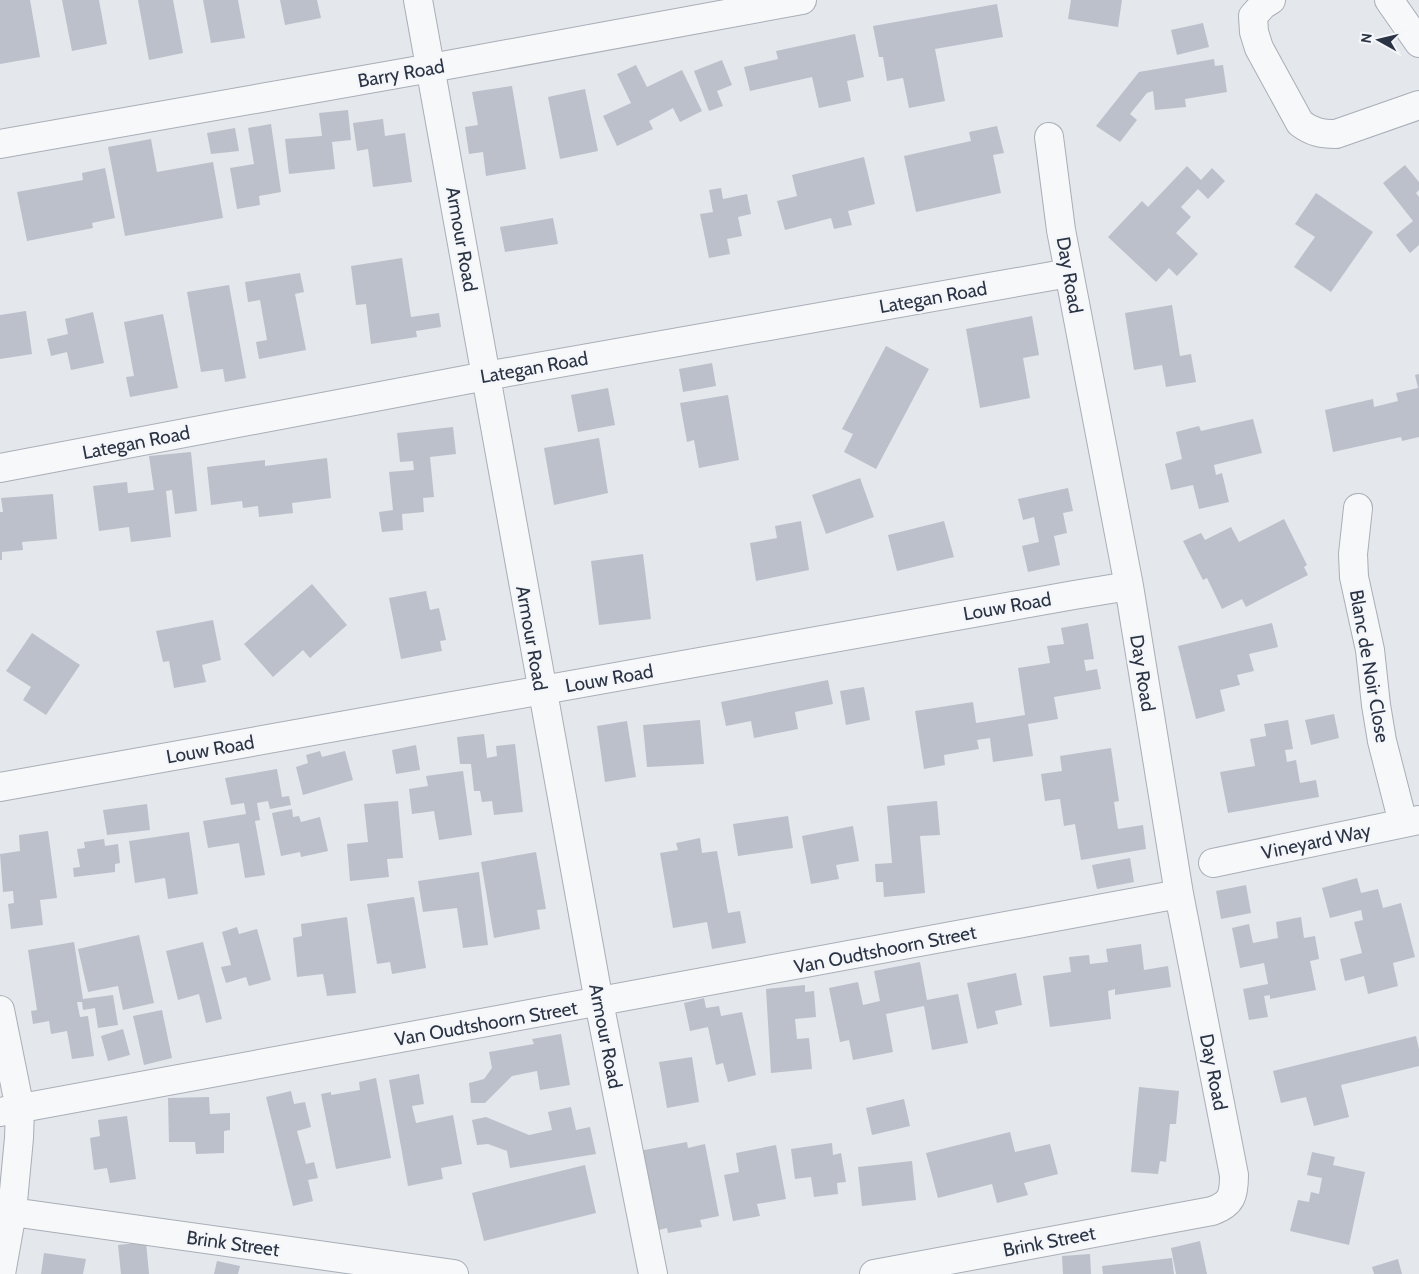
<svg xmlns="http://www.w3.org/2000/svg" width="1419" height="1274" viewBox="0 0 1419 1274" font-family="Cabin,sans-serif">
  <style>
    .building { fill: #bbc0ca }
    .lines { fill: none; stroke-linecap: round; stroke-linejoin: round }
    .minor-casing { stroke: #a9aeb7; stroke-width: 30 }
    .minor { stroke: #f7f8fa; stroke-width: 28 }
    .labels { text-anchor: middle; stroke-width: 5; stroke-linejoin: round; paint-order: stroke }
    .street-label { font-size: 19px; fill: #2b3445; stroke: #f4f6f9 }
  </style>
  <rect width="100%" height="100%" fill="#e4e7ec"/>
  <!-- building -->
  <path class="building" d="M0,0H30L40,57L0,64Z
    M62,0H99L107,44L72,51Z
    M138,0H173L183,53L149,60Z
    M203,0H238L245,38L211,43Z
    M280,0H317L321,18L285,25Z
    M1071,0H1122L1118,27L1068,19Z
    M997,4L1003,37L935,49L945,101L909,108L903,78L887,81L883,57H879L873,26Z
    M1203,23L1209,47L1177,55L1171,30Z
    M855,34L864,77L847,81L851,101L819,108L812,77L750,91L744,67L778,59L776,51Z
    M1214,59L1215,66L1223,65L1227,92L1185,99L1186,107L1155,110L1153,91L1147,93L1130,114L1137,120L1120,142L1096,126L1139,72Z
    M722,60L732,85L717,91L723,106L709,111L694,71Z
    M636,65L647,87L682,70L702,111L680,122L673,108L649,121L653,129L617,146L603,116L631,103L617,74Z
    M512,86L526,169L486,176L483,152L469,154L465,127L478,125L472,92Z
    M585,89L598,151L560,159L548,97Z
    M348,110L351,140L332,142L335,169L289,174L285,139L322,136L319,113Z
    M383,119L385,136L405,133L412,182L373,187L368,149L357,151L353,123Z
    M271,124L281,192L259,196L260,205L237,209L230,168L254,164L248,128Z
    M997,126L1004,153L993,155L1001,193L916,212L904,156L971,141L969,132Z
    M235,128L239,151L211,154L207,133Z
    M151,139L157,172L213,162L223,218L125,236L108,147Z
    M864,157L875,204L848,211L852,225L834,229L831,218L785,230L777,201L797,196L792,175Z
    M1405,165L1419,182V190L1416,193L1419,197V245L1410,253L1396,235L1413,221L1383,183Z
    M1187,166L1201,180L1212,168L1225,181L1208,199L1198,189L1181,207L1191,217L1176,233L1198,254L1177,276L1169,268L1156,282L1108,237L1142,201L1148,207Z
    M105,168L115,218L92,223L93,228L27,241L17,192L83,180L82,173Z
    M721,188L723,199L747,194L751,214L738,217L742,236L727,239L730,254L709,258L700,214L713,212L709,190Z
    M1316,193L1373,232L1331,292L1294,267L1315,237L1295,224Z
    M553,218L558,244L505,252L500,227Z
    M402,258L411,317L439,313L441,327L416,331L417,337L371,344L366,304L356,305L351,266Z
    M300,273L304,292L295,294L306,350L259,359L256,342L267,340L260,300L248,302L245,282Z
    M229,285L246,378L225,382L223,369L201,372L187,292Z
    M1172,305L1180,356L1191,354L1196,382L1166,387L1162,365L1134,370L1125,313Z
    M26,311L32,354L0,359V315Z
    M93,312L104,363L71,370L67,352L51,356L47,339L68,334L65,319Z
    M163,314L178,388L130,397L126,377L134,376L124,322Z
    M1032,316L1039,355L1023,358L1030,398L980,408L966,329Z
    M886,346L929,369L876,469L844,452L853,434L842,429Z
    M712,363L716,386L683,392L679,369Z
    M1419,374V437L1402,441L1401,437L1333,452L1325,410L1373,399L1374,407L1398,401L1396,393L1418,388L1415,375Z
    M608,388L615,425L578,432L571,395Z
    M728,395L739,460L699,468L694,440L687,442L680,403Z
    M1253,419L1262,453L1214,465L1216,475L1222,473L1229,502L1199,509L1193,485L1171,490L1165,464L1182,459L1176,432L1199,426L1201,431Z
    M453,427L456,454L430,457L434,497L423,498L424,512L402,514L403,530L382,532L379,512L393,510L389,472L414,470L413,461L400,462L397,433Z
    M599,438L608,493L554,505L544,448Z
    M191,452L197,511L175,514L172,490L166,491L171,537L131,542L129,527L99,531L93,486L127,482L128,493L154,490L149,456Z
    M327,458L331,498L292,503L293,513L259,517L258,506L243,508L242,501L211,505L207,467L265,460V466Z
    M860,478L874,517L826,534L812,495Z
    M1068,488L1073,511L1063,513L1067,533L1054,536L1060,565L1028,572L1022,546L1039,542L1034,517L1023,520L1018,499Z
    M53,494L57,539L22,542L23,550L2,552V560H0V512H3L1,498Z
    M1284,519L1307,565L1304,567L1308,575L1246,607L1242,599L1222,609L1207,578L1203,580L1183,541L1201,533L1205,540L1231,527L1239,542Z
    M801,521L809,570L756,581L750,543L777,538L775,526Z
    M944,521L954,557L897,571L888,535Z
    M643,554L651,619L599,625L591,561Z
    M312,584L347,625L310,658L303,650L273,677L244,644Z
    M426,591L430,610L439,608L446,640L440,641L442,651L401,659L389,598Z
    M213,620L221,660L202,665L206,682L174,688L169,661L163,662L156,631Z
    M1088,623L1094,659L1084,660L1086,671L1097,669L1101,689L1054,697L1058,719L1028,724L1033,756L993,762L990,738L977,740L979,749L944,755L945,765L924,769L915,711L973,702L976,723L1025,715L1018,668L1050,663L1047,646L1064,644L1061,628Z
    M1272,623L1278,647L1249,654L1254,671L1237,675L1240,685L1220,690L1225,711L1196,719L1178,646Z
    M32,633L80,665L46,715L23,700L31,687L6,671Z
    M828,680L833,704L795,712L798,729L754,738L751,721L726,726L721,702Z
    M864,687L870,720L846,725L840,691Z
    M1334,714L1339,738L1311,745L1305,720Z
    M700,720L704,764L647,767L643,725Z
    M1288,720L1293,749L1285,750L1287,762L1296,760L1300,783L1316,780L1319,797L1228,813L1220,772L1255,766L1250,739L1266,736L1264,724Z
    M627,721L636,777L605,782L597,726Z
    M484,734L487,758L497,756L496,746L515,744L523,812L494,815L492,801L482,802L480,791H474L471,764H460L457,737Z
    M416,745L420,770L396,774L392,750Z
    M1111,748L1119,801L1114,802L1118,829L1143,825L1146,849L1081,860L1075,824L1064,826L1060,799L1045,801L1041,774L1062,771L1060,756Z
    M320,751L322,757L345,751L353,780L303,795L296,767L308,763L306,755Z
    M277,769L282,797L289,796L291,805L270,809L268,801L257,803L260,820L255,821L265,875L245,878L239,843L208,848L203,821L246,814L244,803L231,805L225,778Z
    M463,771L472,835L439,840L434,811L412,814L409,789L428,786L426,776Z
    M398,801L403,858L387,859L389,877L350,881L347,844L368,842L364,804Z
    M937,801L940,835L920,836L925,893L884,897L883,882H876L875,864L892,863L887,806Z
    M147,804L150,830L107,835L103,810Z
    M292,809L293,817L299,816L301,822L320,817L328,851L301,857L300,852L281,856L272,813Z
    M788,816L793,848L738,856L733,824Z
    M853,826L859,861L836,865L839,879L811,884L802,836Z
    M48,831L57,898L40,900L43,925L11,929L8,904L14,903L13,891L3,892L0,854L20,851L19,835Z
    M189,832L198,894L168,899L165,878L135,883L129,841Z
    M700,838L702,853L717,851L728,913L740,911L746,943L712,949L707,922L673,928L660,853L678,850L676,843Z
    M104,839L105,846L118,844L120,863L115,864V872L74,877L73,868L80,867L77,849L85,848L84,842Z
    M536,852L546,909L537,910L540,929L494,938L481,862Z
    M1130,858L1134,882L1097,889L1092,865Z
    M479,872L488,945L463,948L457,908L423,912L418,881Z
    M1357,878L1361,893L1378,889L1383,908L1401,903L1415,957L1393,963L1398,986L1368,994L1364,976L1345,981L1340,959L1362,953L1354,922L1363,920L1361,910L1330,918L1322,888Z
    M1246,885L1251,913L1221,919L1216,891Z
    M414,897L426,968L392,974L390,962L377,964L367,904Z
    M347,917L356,993L327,996L323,974L297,977L293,938L302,936L301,924Z
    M1301,917L1304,938L1315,936L1319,959L1310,961L1316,990L1270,999V995L1264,996L1268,1017L1249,1020L1243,989L1268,984L1264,963L1240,968L1232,928L1249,924L1253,943L1278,938L1276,922Z
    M237,927L239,934L257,929L271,980L249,986L246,977L226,983L221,967L231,965L222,932Z
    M139,935L154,1003L123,1010L118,986L88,992L78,949Z
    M74,942L83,999L113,995L118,1025L98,1028L95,1008L83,1010L82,1002H77L80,1017L88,1016L94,1056L72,1059L67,1031L51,1034L49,1021L33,1024L31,1011L37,1010L28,950Z
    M203,942L222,1019L206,1023L199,994L178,1000L166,951Z
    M1141,944L1144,970L1168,966L1171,987L1115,995V989L1108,991L1111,1019L1050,1027L1043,976L1071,972L1069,957L1089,955L1090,964L1108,962L1106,949Z
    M920,962L927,1000L958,994L968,1043L932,1050L924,1006L886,1014L893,1052L853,1060L849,1040L840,1042L829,988L858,982L863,1005L880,1001L874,971Z
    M1016,973L1022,1005L995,1011L998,1024L977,1029L967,983Z
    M805,985V992L814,991L816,1017L795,1019L797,1039L809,1038L812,1069L771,1073L766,989Z
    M704,998L706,1008L719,1006L721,1016L742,1012L756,1075L728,1082L723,1063L716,1065L708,1027L690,1031L684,1003Z
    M162,1010L172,1058L144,1065L133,1016Z
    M123,1029L130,1055L108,1061L101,1036Z
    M561,1034L570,1085L540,1090L537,1071L512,1076L485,1103H471L469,1083L484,1079L492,1068L489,1052L534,1044L532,1039Z
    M1416,1036L1419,1049V1066L1341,1085L1349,1117L1314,1126L1306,1097L1281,1103L1273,1071Z
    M692,1057L699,1102L667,1108L659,1062Z
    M419,1074L424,1104L412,1106L416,1123L453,1115L462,1164L441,1168L443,1179L408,1186L389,1080Z
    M376,1078L391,1158L336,1169L321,1094L331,1092V1095L360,1090L359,1082Z
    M1139,1087L1179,1091L1176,1124H1170L1166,1162L1160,1161L1158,1174L1131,1172Z
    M291,1091L294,1104L305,1102L311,1127L297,1131L306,1164L314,1162L318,1178L308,1180L313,1201L293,1206L266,1097Z
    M209,1097L210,1114L230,1113V1130L224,1131V1153L196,1154L195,1142H169L168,1098Z
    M904,1099L910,1126L872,1135L866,1108Z
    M571,1107L576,1130L590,1127L596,1154L510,1168L507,1151L488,1144L477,1145L472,1120L486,1117L529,1135L552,1130L548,1112Z
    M127,1116L136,1179L110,1183L107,1168L94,1170L90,1138L100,1136L98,1120Z
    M1010,1132L1015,1152L1050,1144L1058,1174L1024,1183L1028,1195L997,1203L992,1184L938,1198L926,1153Z
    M687,1142L688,1148L705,1144L719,1216L700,1220L702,1227L668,1233L667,1228L655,1231L639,1151Z
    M832,1143L833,1155L841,1153L846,1182L837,1183L838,1194L814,1197L811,1177L795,1179L791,1149Z
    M776,1145L786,1199L757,1204L760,1216L733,1221L724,1175L739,1172L736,1153Z
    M1312,1152L1335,1157L1333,1165L1365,1172L1349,1245L1290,1231L1298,1200L1309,1202L1311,1192L1319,1194L1322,1178L1307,1175Z
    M912,1161L916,1200L862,1206L858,1167Z
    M585,1165L596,1213L484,1241L472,1193Z
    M1200,1241L1207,1274H1176L1171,1248Z
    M146,1242L149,1274H121L118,1245Z
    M44,1253L86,1259L83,1274H41Z
    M1090,1254L1091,1274H1063L1062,1256Z
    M1172,1258L1174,1274H1103L1102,1266Z
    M1398,1259L1402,1274H1374L1372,1267Z
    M217,1261L240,1266L238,1274H214Z"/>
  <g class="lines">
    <!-- minor casing -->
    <g class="minor-casing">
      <path id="minor" d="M418,0L599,1002L653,1274
        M1271,0L1263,5L1253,16L1254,32L1259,48L1300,123C1312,132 1321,134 1336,134L1419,105
        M1389,0L1419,43
        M0,144L431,68L802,0
        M0,468L486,376L1069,273
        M1358,508L1353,554L1354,577L1370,650L1376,705L1382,741L1403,823
        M0,787L1074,595L1129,586
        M1213,863L1419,820
        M0,1010L20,1109L19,1138L12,1212L1,1274
        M0,1112L1179,894
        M12,1212L454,1274
        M874,1274L1212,1211C1232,1204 1234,1195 1234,1175L1179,894L1129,586L1061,230L1049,137"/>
    </g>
    <!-- minor -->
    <use href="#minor" class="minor"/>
  </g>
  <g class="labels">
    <!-- street labels -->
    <g class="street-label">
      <text transform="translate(401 73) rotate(-10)" y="7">Barry Road</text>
      <text transform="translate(462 239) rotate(80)" y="7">Armour Road</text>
      <text transform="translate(1070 275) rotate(80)" y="7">Day Road</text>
      <text transform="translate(933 297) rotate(-10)" y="7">Lategan Road</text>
      <text transform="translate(534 367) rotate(-10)" y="7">Lategan Road</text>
      <text transform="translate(136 442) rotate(-11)" y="7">Lategan Road</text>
      <text transform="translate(1007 606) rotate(-10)" y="7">Louw Road</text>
      <text transform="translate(532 638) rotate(80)" y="7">Armour Road</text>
      <text transform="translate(1370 666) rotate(80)" y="7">Blanc de Noir Close</text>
      <text transform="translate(1143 673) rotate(81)" y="7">Day Road</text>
      <text transform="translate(609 678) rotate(-10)" y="7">Louw Road</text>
      <text transform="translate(210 749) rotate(-10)" y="7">Louw Road</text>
      <text transform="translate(1316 841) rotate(-12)" y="7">Vineyard Way</text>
      <text transform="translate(885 949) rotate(-11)" y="7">Van Oudtshoorn Street</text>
      <text transform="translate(486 1023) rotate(-10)" y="7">Van Oudtshoorn Street</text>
      <text transform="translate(606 1036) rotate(79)" y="7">Armour Road</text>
      <text transform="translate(1214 1072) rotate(79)" y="7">Day Road</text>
      <text transform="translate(1049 1241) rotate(-11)" y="7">Brink Street</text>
      <text transform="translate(233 1243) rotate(8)" y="7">Brink Street</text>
    </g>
  </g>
  <!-- north arrow -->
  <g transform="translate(1379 40) rotate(278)" stroke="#f4f6f9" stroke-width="4" paint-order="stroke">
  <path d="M0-4L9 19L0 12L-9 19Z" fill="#2b3445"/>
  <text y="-8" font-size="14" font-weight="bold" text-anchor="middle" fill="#2b3445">N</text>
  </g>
</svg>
